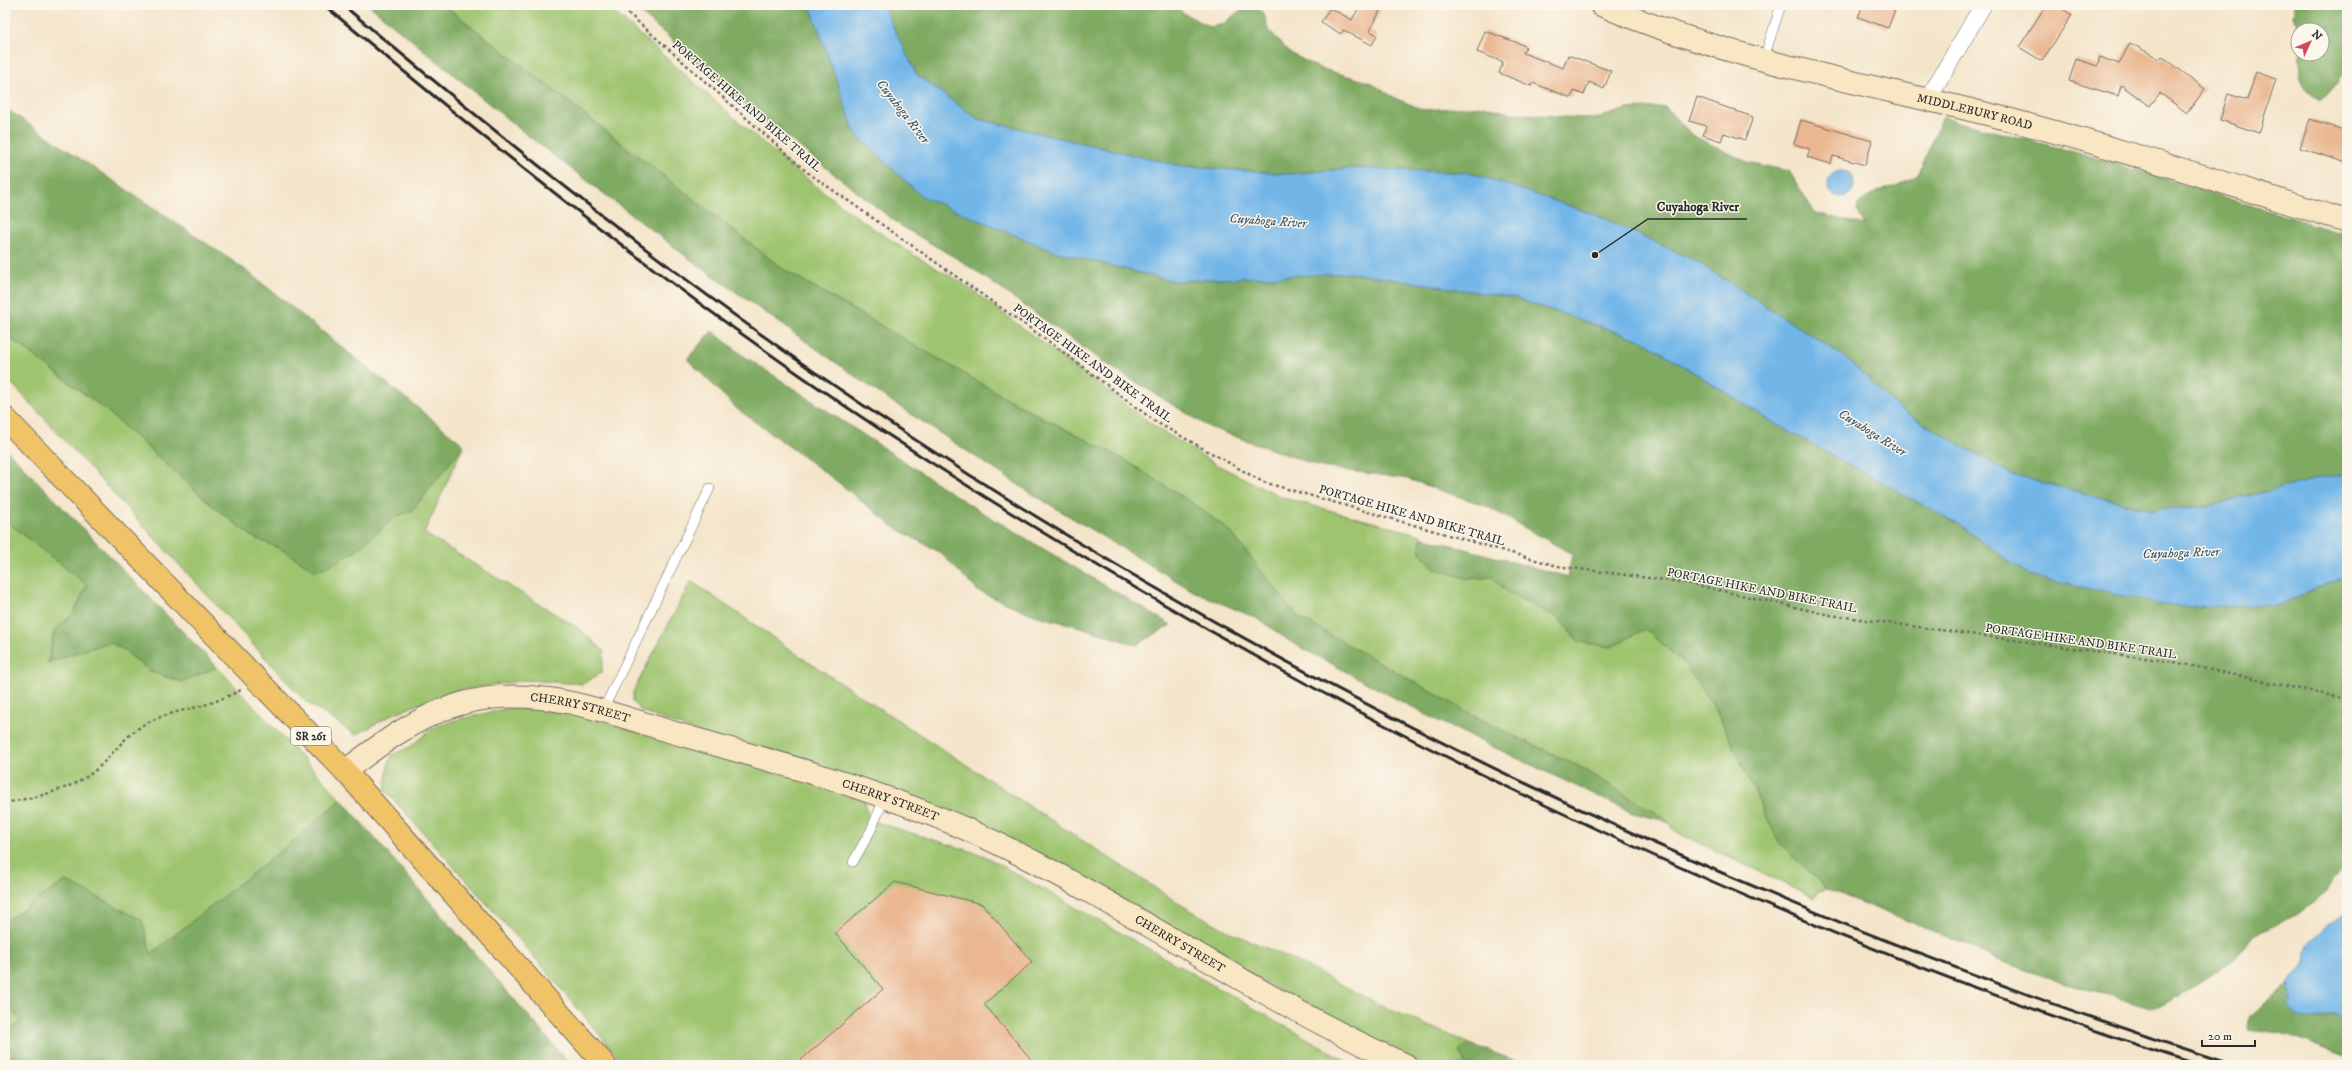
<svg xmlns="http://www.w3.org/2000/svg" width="2352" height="1070" viewBox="0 0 2352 1070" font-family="'IM FELL DW Pica',serif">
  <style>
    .green { fill: #9fc46f; stroke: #65784d }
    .forest { fill: #7faa62; stroke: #556a46 }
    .water { fill: #72b6e8; stroke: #4e708a }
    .building { fill: #eab791 }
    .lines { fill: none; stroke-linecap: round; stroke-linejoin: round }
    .lane-casing { stroke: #716c63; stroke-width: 10 }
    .street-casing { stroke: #716c63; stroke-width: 18 }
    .secondary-casing { stroke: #716c63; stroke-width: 24 }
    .primary-casing { stroke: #716c63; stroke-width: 24 }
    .path { stroke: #716c63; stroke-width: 2.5; stroke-dasharray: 3 3; stroke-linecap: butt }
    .lane { stroke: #fff; stroke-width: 9 }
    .street { stroke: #fff; stroke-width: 17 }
    .secondary { stroke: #f9e7c3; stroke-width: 22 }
    .primary { stroke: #f0c369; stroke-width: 22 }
    .rail { stroke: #2b2b2b; stroke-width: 3 }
    .labels { text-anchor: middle; stroke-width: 3; stroke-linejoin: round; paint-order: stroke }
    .shield { fill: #fbf7ec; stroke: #696865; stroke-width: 1 }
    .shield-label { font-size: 11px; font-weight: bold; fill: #2b2b2b }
    .street-label { font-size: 12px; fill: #2b2b2b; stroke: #fbf7ec }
    .water-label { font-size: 13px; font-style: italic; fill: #445c6d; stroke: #fbf7ec }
    .leader { fill: none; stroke: #2b2b2b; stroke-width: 1.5 }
    .callout-dot { fill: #2b2b2b; stroke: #fbf7ec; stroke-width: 1.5 }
    .callout-label { font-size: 13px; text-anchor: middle; font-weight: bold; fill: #2b2b2b; stroke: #fbf7ec; stroke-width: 3; stroke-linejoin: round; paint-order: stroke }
  </style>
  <rect width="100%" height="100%" fill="#fbf7ec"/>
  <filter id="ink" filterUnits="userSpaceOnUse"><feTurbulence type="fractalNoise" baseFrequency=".025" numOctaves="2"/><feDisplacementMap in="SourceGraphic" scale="8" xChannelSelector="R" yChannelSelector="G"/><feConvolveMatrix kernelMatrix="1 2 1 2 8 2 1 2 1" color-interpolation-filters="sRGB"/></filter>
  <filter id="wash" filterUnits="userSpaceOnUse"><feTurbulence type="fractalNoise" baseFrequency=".012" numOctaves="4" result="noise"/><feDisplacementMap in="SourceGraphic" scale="16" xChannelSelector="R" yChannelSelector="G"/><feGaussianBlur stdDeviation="0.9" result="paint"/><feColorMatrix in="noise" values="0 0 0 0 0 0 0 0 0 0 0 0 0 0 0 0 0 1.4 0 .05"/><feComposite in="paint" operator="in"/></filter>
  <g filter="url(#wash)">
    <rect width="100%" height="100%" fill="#f4e5ca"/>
    <!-- green -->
    <path class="green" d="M444,5H606C720,103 827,211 961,282L1157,428L1217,465L1284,498L1421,535L1420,552L1469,579L1492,577L1507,592L1557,617L1579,642L1611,647L1645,629L1682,661L1714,706L1779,843L1827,889L1818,892L1815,898L1672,830L1670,822L1584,769L1484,721L1298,617L1229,531L1195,505L1123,459L1013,402L783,269Z
      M5,334L106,410L214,507L253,537L283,550L354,552L397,516L412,511L464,445L424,533L578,628L604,651L602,672L583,684L526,680L453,691L393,714L356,735L305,701L5,376Z
      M5,520L87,585L73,614L54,631L48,662L109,642L124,650L151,672L182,682L217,667L341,799L302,834L151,954L66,881L5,921Z
      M691,581L807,661L1183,906L1230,932L1294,960L1382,1006L1470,1044L1460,1050L1465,1064L1468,1065H1424L1325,1017L1040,855L642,712L633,702V692Z
      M508,708H533L581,715L858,797L865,802L869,820L983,855L1354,1065H625L530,952L385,790L388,765L393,754L410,747L431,729L452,721Z
      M5,1004L21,1021L5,1035Z"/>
    <!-- forest -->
    <path class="forest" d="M369,5H444L783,269L1013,402L1123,459L1195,505L1229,530L1298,617L1484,721L1584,769L1670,822L1633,813L1432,718L1291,642L1258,619L1193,591L1029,492L879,393L695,263L527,135Z
      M632,5H810L855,133L921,196L1053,251L1172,281L1353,273L1515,298L1644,341L1777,425L1961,526L2032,577L2277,605L2347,576V866L2342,868L2325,893L2298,914L2255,935L2227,964L2166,1004L2150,1008L2109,995L2085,990L1994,959L1975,948L1827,889L1779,843L1714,706L1682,661L1645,629L1611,647L1579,642L1557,617L1507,592L1492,577L1469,579L1435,569L1420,552L1422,537L1568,577L1572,554L1486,506L1408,479L1321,467L1209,427L1108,365L963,262L901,226L748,107Z
      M885,5H1174L1183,13L1210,27L1223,24L1247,5H1255L1264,14L1268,29L1290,53L1319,68L1369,82L1397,99L1424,110L1483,106L1510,113L1595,119L1627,109L1665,107L1692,135L1747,162L1789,171L1815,213L1865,225L1857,211L1858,204L1876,192L1898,185L1918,175L1943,116L1962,123L2090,156L2347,235V474L2326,477L2207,506L2151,510L2012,475L1901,410L1845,357L1696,261L1596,215L1472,173L1355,168L1291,174L1181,166L978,119L917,75L886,12Z
      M2295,5H2347V68L2334,87L2321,101C2301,90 2299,76 2299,54H2322V30H2299L2293,16Z
      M5,108L243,268L464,445L412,511L397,516L354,552L329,566L316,571L283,550L253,537L214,507L106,410L5,334Z
      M712,331L741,354L970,505L1171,625L1136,645L1084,628L1034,615L978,591L941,553L894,527L834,479L736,408L687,359Z
      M5,448L217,667L182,682L151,672L124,650L109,642L48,662L54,631L73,614L87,585L5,520Z
      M341,799L571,1065H5V1035L21,1021L5,1004V921L66,881L142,920L151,954L302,834Z
      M2288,984L2291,1001L2307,1020L2333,1016L2347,1022V1057L2288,1035L2248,1030L2249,1017Z
      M1470,1044L1527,1065H1468L1465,1064L1460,1050Z"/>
    <!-- water -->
    <path class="water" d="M810,5H885L886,12L917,75L978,119L1181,166L1291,174L1355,168L1472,173L1596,215L1696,261L1845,357L1901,410L2012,475L2151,510L2207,506L2326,477L2347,474V576L2277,605L2176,607L2032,577L1961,526L1777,425L1644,341L1515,298L1353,273L1172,281L1053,251L921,196L855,133Z
      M1828 184a13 13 0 1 1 26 0a13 13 0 1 1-26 0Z
      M2347,913V1022C2343,1020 2337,1016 2332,1016C2315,1015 2300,1026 2288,1007L2291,1001L2288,984L2303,966L2308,944L2328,925Z"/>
    <g id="blocks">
      <!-- building -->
      <path class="building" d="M1360,5H1383L1370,31L1377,35L1372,45L1343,30L1341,34L1321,22L1330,8L1352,20Z
        M1863,5H1897L1888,28L1858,17Z
        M2046,5H2056L2072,15L2042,61L2019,47Z
        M1485,31L1521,44L1526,47L1523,53L1563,68L1568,55L1611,71L1604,89L1589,82L1584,95L1574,91L1571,98L1533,83L1531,86L1499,73L1503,62L1477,52Z
        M2130,43L2160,59L2162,56L2205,89L2187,113L2160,93L2150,106L2121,85L2118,96L2069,81L2076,59L2097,66L2100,57L2119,64Z
        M2256,72L2276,79L2259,133L2220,120L2228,94L2247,100Z
        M1697,97L1753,117L1745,140L1724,133L1721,141L1703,135L1706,126L1689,121Z
        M2310,119L2347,131V163L2300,148Z
        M1801,120L1872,141L1865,165L1833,156L1831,164L1807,157L1810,149L1794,144Z
        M895,882L982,904L1032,962L984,1004L1036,1065H795L883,989L835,933Z"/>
    </g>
  </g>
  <g filter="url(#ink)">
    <use href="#blocks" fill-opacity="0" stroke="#716c63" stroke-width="1"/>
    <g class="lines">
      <!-- lane casing -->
      <g class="lane-casing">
        <path id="lane" d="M1764,58L1781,5
          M603,710L710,488
          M853,862L871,830L885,797"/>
      </g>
      <!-- street casing -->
      <g class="street-casing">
        <path id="street" d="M1927,101L1983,5"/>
      </g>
      <!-- secondary casing -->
      <g class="secondary-casing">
        <g id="secondary">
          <path id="s1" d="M1601,5C1729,60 1869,84 2003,118C2119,148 2233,186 2347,221"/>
          <path id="s2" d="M345,771C384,741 427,709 477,700C546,686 617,716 682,735C794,767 907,798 1011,850C1145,917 1269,1004 1406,1065"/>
        </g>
      </g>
      <!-- primary casing -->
      <g class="primary-casing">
        <path id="primary" d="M5,418L345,771L605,1065"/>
      </g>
      <!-- path -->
      <path class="path" d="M619,5L807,172L1051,343L1156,422L1263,482L1557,566L1687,583L1830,615L2174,662L2347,699
        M5,803C39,796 77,790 102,764C117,749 128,733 147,723C169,711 193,710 216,701C224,698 233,694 241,690"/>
      <!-- lane -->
      <use href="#lane" class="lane"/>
      <!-- street -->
      <use href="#street" class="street"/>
      <!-- secondary -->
      <use href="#secondary" class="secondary"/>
      <!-- primary -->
      <use href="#primary" class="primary"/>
      <!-- rail -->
      <path class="rail" d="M324,5C516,166 713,323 924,458C1320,713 1750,922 2199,1065
        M343,5C494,132 648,256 810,369C1247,671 1728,902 2233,1065"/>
    </g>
  </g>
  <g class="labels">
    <!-- shield labels -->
    <rect class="shield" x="291" y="727" width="40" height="18" rx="3"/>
    <g class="shield-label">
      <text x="311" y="740">SR 261</text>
    </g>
    <!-- street labels -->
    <g class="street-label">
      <text transform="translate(747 106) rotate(41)" y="4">PORTAGE HIKE AND BIKE TRAIL</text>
      <text dy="4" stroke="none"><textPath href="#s1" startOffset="389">MIDDLEBURY ROAD</textPath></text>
      <text transform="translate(1093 363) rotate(36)" y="4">PORTAGE HIKE AND BIKE TRAIL</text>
      <text transform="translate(1412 515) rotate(16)" y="4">PORTAGE HIKE AND BIKE TRAIL</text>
      <text transform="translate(1762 590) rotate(11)" y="4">PORTAGE HIKE AND BIKE TRAIL</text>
      <text transform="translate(2081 641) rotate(8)" y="4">PORTAGE HIKE AND BIKE TRAIL</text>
      <text dy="4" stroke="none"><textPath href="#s2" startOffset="256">CHERRY STREET</textPath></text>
      <text dy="4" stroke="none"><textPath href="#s2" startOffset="580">CHERRY STREET</textPath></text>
      <text dy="4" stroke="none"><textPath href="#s2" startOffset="904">CHERRY STREET</textPath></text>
    </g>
    <!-- water labels -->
    <g class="water-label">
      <text transform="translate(904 111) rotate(52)" y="5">Cuyahoga River</text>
      <text transform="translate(1268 220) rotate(4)" y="5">Cuyahoga River</text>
      <text transform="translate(1873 432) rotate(32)" y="5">Cuyahoga River</text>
      <text transform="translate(2181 552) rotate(-2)" y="5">Cuyahoga River</text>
    </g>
  </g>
  <!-- callouts -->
  <path class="leader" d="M1595 255L1648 219H1747"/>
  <circle class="callout-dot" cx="1595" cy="255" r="4"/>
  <g class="callout-label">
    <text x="1698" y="211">Cuyahoga River</text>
  </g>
  <!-- margin -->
  <rect width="2352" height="1070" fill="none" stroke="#fbf7ec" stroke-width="20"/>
  <!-- north arrow -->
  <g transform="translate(2310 42) rotate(46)"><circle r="19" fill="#fbf7ec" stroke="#a8a59f"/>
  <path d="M0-3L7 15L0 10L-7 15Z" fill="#d1495b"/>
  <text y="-6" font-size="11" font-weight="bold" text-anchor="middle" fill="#2b2b2b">N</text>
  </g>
  <!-- scale -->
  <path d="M2202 1040v6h53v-6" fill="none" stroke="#2b2b2b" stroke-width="2"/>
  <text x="2208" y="1040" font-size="12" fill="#2b2b2b" stroke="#fbf7ec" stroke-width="3" paint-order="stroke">20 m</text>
</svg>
